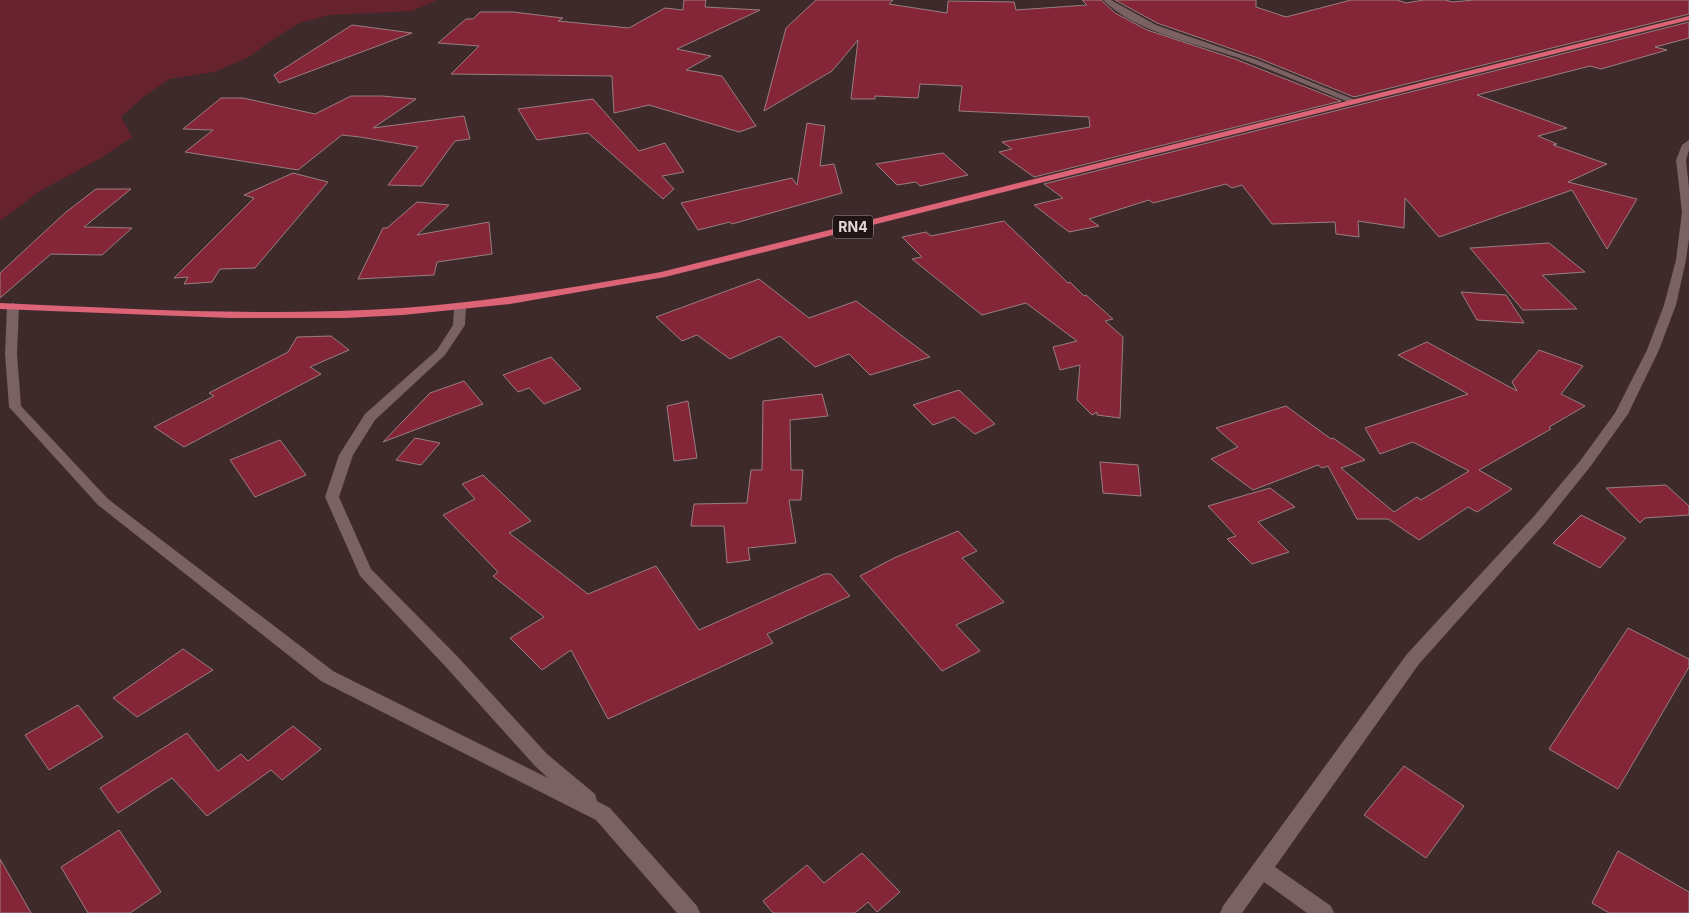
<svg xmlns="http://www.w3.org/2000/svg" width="1689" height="913" viewBox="0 0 1689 913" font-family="Inter,sans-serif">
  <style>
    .green { fill: #66232e }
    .building { fill: #852638; stroke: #987e80 }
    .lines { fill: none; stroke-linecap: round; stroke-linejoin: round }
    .minor { fill: #7a6163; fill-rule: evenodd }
    .trunk { fill: #dc6476; fill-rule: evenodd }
    .labels { text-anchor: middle; stroke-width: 5; stroke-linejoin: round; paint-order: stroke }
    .shield { fill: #1f1516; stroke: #aa9e9e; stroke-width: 1 }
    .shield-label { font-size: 14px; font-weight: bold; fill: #e6d8d9 }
  </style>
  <rect width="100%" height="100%" fill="#3f2a2b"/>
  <!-- green -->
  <path class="green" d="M0,0H437L412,11L329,15L299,23L269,42L249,57L214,72L169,79L142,98L121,117L132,137L101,158L40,191L0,221Z"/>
  <!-- building -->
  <path class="building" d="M684,0H706L705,7L760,10L677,49L711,56L686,70L722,76L756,126L739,132L649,105L614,113L612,76L451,74L479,46L438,43L466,19H473L480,12H513L563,18L558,21L629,28L665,8L683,10Z
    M816,0H893L889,4L947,13L948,1L1014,2L1016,10L1087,5L1082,0H1101L1115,13L1147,30L1235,59L1341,101L1034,177L999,152L1012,149L1002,142L1090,127L1089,117L959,111L962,86L920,84L918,98L875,96V99H851L858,40L832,71L764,111L786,28Z
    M1115,0H1256V7L1286,17L1351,0H1397L1406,3L1424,0H1446L1452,2L1474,0H1689V14L1354,97L1258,58L1157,23Z
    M1689,22V38L1655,47L1667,50L1601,69L1590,66L1477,95L1567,128L1538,136L1557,144L1553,145L1607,164L1568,182L1637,199L1607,249L1572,190L1439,237L1405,198L1404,228L1358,221L1359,237L1336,234L1335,222L1272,224L1242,185L1232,188L1226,184L1153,203L1149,200L1089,219L1099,226L1069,232L1034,205L1063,198L1044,184Z
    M352,25L412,33L279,83L274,75Z
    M351,96H382L416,99L373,128L464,116L470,139L455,141L422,186L388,185L418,147L360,137L342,135L298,170L185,152L213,130L183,129L221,98H243L315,114Z
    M593,99L639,151L665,143L684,172L662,176L674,189L663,199L588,133L537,140L518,109Z
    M807,123L825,126L820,166L834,164L842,193L732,224L730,222L698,230L681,203L792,178L797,185Z
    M943,153L968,175L920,186L916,182L897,185L876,164Z
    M293,173L328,182L255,268L220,269L212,282L184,284L188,277L174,278L254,198L244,195Z
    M96,189H131L84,227L132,228L102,255L51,254L0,298V273L66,212Z
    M417,202L449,205L417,235L489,222L492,254L437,262L434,275L358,279L383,228H387Z
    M1004,221L1068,283L1070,282L1084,296L1086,295L1113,319L1105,321L1123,337L1120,418L1097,415V412L1092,415L1077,400L1080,365L1060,370L1053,347L1077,341L1026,303L982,315L912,259L922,257L902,237L926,232L931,236Z
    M1549,243L1585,272L1542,275L1577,309L1523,310L1470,248Z
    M759,279L809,318L856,301L930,357L870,375L849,354L815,367L780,336L730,359L697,335L682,341L656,317Z
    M1461,292L1506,295L1524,323L1477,320Z
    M331,336L349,350L310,367L321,374L184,447L154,427L214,396L209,393L288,352L297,337Z
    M1427,342L1517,391L1512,382L1539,350L1583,366L1561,394L1585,406L1549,427L1551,429L1479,470L1512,489L1477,512L1468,507L1419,540L1388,519H1357L1328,466L1322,468L1318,465L1253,490L1211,459L1238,447L1216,428L1286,406L1331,439L1333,438L1365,460L1341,468L1394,512L1417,497L1421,500L1469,471L1413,442L1380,454L1365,428L1468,394L1398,355Z
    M551,357L581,389L544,404L529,388L518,392L503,375Z
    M464,381L483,404L383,442L430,393Z
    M959,390L995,424L975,434L954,417L933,425L913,405Z
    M822,394L828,416L790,420L791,470H803L801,500H789L796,543L748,548L750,560L727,563L724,526H691L694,504L747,503L751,470H762L763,401Z
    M688,401L697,458L674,461L667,406Z
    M415,438L440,443L421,465L396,460Z
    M280,440L306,475L255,497L230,460Z
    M1100,462L1138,465L1141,496L1103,493Z
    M483,475L531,521L509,533L588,594L656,566L699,630L824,574H831L850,596L767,634L773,643L608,719L571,650L542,670L510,638L544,617L493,576L498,572L443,515L475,499L462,484Z
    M1666,485L1689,506V515L1645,518L1640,523L1606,488Z
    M1270,488L1295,507L1258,522L1289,552L1252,564L1227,539L1236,536L1208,506Z
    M1581,515L1626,538L1600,568L1553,543Z
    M958,531L977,551L962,558L1004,602L956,625L980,651L942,671L860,576L894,558Z
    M1628,628L1689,659V667L1618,789L1549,749Z
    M183,649L213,670L137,717L113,698Z
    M78,705L103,737L49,770L25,735Z
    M293,726L321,749L282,780L271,770L207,816L172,778L118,813L100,788L187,733L218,771L241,754L248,761Z
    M1404,766L1464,806L1426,858L1364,815Z
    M119,830L161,892L130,913H88L61,867Z
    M1618,851L1689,892V913H1609L1592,903Z
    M862,853L900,892L877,912L868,902L855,913H773L763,901L807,865L824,883Z
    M0,859L31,913H0Z"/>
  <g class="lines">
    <!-- minor -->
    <path class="minor" d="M1103,0H1111L1156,25L1257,60L1358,101L1351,103C1313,88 1275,71 1236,57C1194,43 1135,32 1103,0Z
      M1689,140V150L1686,160L1689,188V238L1686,260L1676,305L1659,350L1628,414L1590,467L1545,523L1419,664L1275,867L1331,906L1334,913H1307L1264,882L1242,913H1220L1223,906L1407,654L1535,515L1580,461L1615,413L1647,350L1664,305L1676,260L1682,212L1676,160L1682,145Z
      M13,303L19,306L17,354L21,406L108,499L333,671L548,778L535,766L445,666L360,576L325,497L339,455L365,414L437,350L453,325L454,307L456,305H464L466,307L465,325L445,355L375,420L353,455L339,497L371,569L457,656L547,754L595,794L597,801L610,808L697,906L700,913H677L596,820L321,681L98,505L9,407L5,354L7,306Z"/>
    <!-- trunk -->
    <path class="trunk" d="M1689,16V20L665,277L510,304L403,315L345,318H230L0,309V303C134,309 269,317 403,308C490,302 575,287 661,272Z"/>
  </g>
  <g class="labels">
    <!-- shield labels -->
    <rect class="shield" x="833" y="215.5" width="40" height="23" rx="4"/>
    <g class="shield-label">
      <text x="853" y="232">RN4</text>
    </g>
  </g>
</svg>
